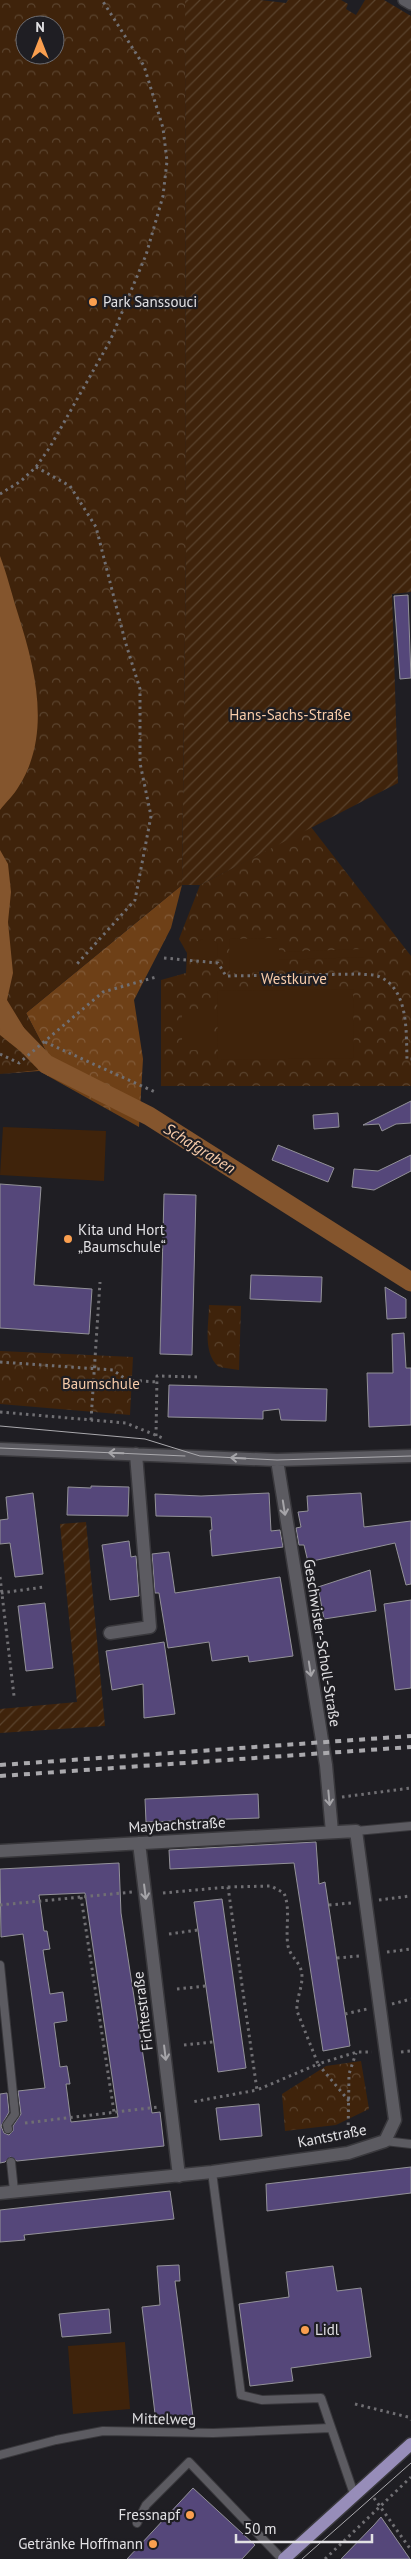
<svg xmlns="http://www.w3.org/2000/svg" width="411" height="2559" viewBox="0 0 411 2559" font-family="'PT Sans',sans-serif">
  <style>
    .forest { fill: url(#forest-crowns) }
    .park { fill: url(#park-crowns); fill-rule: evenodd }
    .garden { fill: url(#garden-furrows) }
    .pitch { fill: #3f230b }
    .water { fill: #84552d }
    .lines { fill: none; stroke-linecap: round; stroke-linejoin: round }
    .canal { stroke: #84552d; stroke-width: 19 }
    .building { fill: #55477a; stroke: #939298; fill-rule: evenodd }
    .service-casing { stroke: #39383c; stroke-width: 10 }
    .pedestrian-casing { stroke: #39383c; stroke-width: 14 }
    .minor-casing { stroke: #39383c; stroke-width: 15 }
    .primary-casing { stroke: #39383c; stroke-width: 15 }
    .path { stroke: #706f73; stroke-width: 3; stroke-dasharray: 2.5 4; stroke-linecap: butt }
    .service { stroke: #5c5b61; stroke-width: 8 }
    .pedestrian { stroke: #5c5b61; stroke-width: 11 }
    .minor { stroke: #5c5b61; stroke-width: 12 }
    .primary { stroke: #978db9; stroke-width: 12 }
    .tram { stroke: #aaa9ad; stroke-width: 1 }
    .rail { stroke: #aaa9ad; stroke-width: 4; stroke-dasharray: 6 6; stroke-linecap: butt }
    .oneway { stroke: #a6a5a9 }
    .poi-dot { fill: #fa9f4f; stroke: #1f1e23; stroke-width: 2 }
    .labels { text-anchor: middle; stroke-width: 4.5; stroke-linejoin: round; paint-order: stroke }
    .poi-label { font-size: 15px; fill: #e2e1e4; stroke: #1f1e23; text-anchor: start }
    .park-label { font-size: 15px; fill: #f8ccaa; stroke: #1f1e23 }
    .street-label { font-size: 15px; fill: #e2e1e4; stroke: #1f1e23 }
    .water-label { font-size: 16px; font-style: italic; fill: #faceab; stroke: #1f1e23 }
  </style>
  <defs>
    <pattern id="forest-crowns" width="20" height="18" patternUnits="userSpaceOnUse" patternTransform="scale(1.25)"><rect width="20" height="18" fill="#6e4017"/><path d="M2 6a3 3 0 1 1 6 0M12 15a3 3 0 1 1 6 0" fill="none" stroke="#825b39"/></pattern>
    <pattern id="park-crowns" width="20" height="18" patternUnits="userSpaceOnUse" patternTransform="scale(1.25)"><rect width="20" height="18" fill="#3f230b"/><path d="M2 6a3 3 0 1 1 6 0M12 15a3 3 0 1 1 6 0" fill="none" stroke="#5a432e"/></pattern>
    <pattern id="garden-furrows" width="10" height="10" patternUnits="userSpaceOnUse" patternTransform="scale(1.25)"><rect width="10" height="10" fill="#3f230b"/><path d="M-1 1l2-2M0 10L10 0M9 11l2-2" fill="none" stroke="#5a432e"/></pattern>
  </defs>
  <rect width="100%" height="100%" fill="#1f1e23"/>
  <!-- forest -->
  <path class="forest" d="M182,885L171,928L134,1000L143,1059L139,1127L39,1071L0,1074L37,1070L50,1059L26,1013Z"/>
  <!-- park -->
  <path class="park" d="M0,0H185L186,548L182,885L26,1013L50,1059L37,1070L0,1074ZM25,25H55V55H25Z
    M311,827L411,956V1086H161V980L186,973L187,953L179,939L200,885Z
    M209,1305L241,1306L239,1370L219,1367C202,1353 209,1325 209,1305Z
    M0,1351L133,1357L130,1415L0,1404Z
    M361,2061L369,2109L336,2125L285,2131L282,2094L326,2066Z"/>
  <!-- garden -->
  <path class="garden" d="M185,0H260L286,3L288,0H341L348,4L346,9L356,15L365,0H384L411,16V592L392,594L398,783L200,885H182L186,548Z
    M86,1522L105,1726L0,1733V1709L77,1702L60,1524Z"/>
  <!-- pitch -->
  <path class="pitch" d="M279,938V952L364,949V957L279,960V972L230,973L229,939Z
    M203,939H212L217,943L218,957H196V942Z
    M353,989L354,1058L218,1060L217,991Z
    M182,1009H213V1050H182Z
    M3,1127L106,1131L104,1181L0,1175Z
    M125,2342L130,2409L73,2414L68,2346Z"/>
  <!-- water -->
  <path class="water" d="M0,556C7,574 12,595 18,614C35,668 52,734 19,786C14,795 6,802 0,810Z
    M0,850L8,864L11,892L8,922L13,973L7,1000L46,1064L20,1051L0,1035Z"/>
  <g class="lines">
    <!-- canal -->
    <path class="canal" d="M0,1008L10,1027L46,1064L149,1116L411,1282"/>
  </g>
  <!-- building -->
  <path class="building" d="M408,595L411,678L400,679L394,596Z
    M411,1101V1123L396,1124L382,1131L379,1124L363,1125Z
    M338,1113L339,1127L314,1129L313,1115Z
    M278,1145L334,1168L328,1182L272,1160Z
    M411,1155V1171L374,1190L352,1187L354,1169L378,1171Z
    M0,1184L41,1187L34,1285L92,1289L89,1334L0,1328Z
    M164,1194L196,1195L192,1355L160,1354Z
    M251,1275L322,1277L321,1302L250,1299Z
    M385,1287L406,1299V1318L387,1319Z
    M404,1333L406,1368H411V1425L369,1427L367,1373H393L392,1334Z
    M169,1385L327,1389L326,1421L281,1420L279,1409L263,1411V1419L168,1417Z
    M91,1486L129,1487L128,1516L67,1515L68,1487L91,1488Z
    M33,1493L43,1574L15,1577L10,1543L0,1544V1520L8,1519L6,1497Z
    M269,1493L271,1531L280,1530L283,1547L212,1556L210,1530H212L211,1517L156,1516L155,1494L201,1496Z
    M361,1493L364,1527L411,1521V1584L406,1585L395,1543L308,1562L304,1545H299L296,1528L301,1527L298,1512L308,1511L307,1496Z
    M129,1541L131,1557L136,1556L139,1596L110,1600L102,1545Z
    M169,1552L175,1593L280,1577L293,1656L249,1662L248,1656L212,1661L209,1642L168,1648L159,1593H155L152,1554Z
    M370,1570L376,1611L324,1619L318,1587Z
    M411,1600V1688L395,1690L384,1604Z
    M45,1603L53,1668L26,1671L18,1606Z
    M164,1642L175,1714L144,1718L143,1684L112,1690L106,1651Z
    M258,1794L259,1818L146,1822L145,1799Z
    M316,1842L319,1884L325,1882L350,2046L323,2051L294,1863L170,1869L169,1850Z
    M119,1863L121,1913L152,2113L160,2112L164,2146L17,2161L10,2157L5,2162L0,2163V2094L7,2093L9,2112L1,2126L4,2133L9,2135L13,2131V2126L21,2114L18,2091L45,2088L23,1934L1,1937L0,1869ZM85,1893L118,2117L71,2122L66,2084H70L67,2066L60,2067L54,2023L67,2021L63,1992L50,1994L43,1950L50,1949L47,1931H44L39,1895Z
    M222,1899L246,2068L218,2072L194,1902Z
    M259,2104L262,2136L220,2140L216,2108Z
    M411,2167V2193L267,2211L266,2184Z
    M170,2191L174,2219L24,2235L25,2240L0,2242V2210Z
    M179,2265L180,2281H175L193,2417L156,2422L142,2307L160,2305L157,2266Z
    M333,2266L337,2291L361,2288L371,2357L291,2368L293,2381L250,2386L239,2304L289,2297L286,2272Z
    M109,2309L111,2333L62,2337L59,2314Z
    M193,2488L255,2545L242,2559H127Z
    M381,2517L410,2559H341L374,2525Z"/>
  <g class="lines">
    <!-- service casing -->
    <g class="service-casing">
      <path id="service" d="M356,1831L411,1826
        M0,1965L15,2114L7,2125L8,2129
        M385,2141L411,2144
        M11,2162L14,2191
        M212,2172L241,2395L262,2400L321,2398L354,2494
        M0,2455L56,2440L103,2431L213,2433L330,2428
        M137,2523L146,2505L189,2462L282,2559"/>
    </g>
    <!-- pedestrian casing -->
    <g class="pedestrian-casing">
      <path id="pedestrian" d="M404,0L411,4"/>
    </g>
    <!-- minor casing -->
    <g class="minor-casing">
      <path id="minor" d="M0,1449L277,1460L411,1456
        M277,1460L326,1765L332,1832
        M110,1633L150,1627L136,1454
        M139,1843L179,2176
        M0,1851L356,1831L395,2120L385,2141L348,2153L212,2172L0,2193"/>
    </g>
    <!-- primary casing -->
    <g class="primary-casing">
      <path id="primary" d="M284,2559L411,2444"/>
    </g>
    <!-- path -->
    <path class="path" d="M36,467L70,486L96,527L125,641L140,689V763L151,816L135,900L77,964
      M0,494L21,481L36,467L50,447L110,341L146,255L163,196L167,161L163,128L144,66L102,0
      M164,958L218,963L226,976L360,974C366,975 374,974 380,977C409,990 406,1033 407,1059H411
      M45,1042L155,1092
      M0,1054L19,1063L103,992L156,977
      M0,1362L113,1370L127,1380L157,1382
      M0,1412L126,1423L165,1439
      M91,1420L100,1282
      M156,1436L157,1376L200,1377
      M0,1577L14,1696
      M1,1593L44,1587
      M342,1797L411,1788
      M228,1887L271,1886L284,1893C291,1910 285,1928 288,1946C291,1959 302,1962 302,1977C302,1989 296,1999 297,2011L318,2064L257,2090
      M163,1893L228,1887L257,2090L192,2102
      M81,1897L114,2112
      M379,1900L410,1896
      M0,1905L132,1892
      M329,1905L351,1903
      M169,1934L198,1930
      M387,1952L411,1949
      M337,1958L359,1956
      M177,1989L206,1986
      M392,2004L411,1999
      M345,2014L367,2009
      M184,2045L213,2042
      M401,2052L411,2051
      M349,2101L318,2064L357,2052H372
      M25,2123L158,2107
      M348,2138L349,2074L356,2053
      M355,2404L408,2417L411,2420
      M374,2498L411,2550
      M325,2559L411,2477"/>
    <!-- service -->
    <use href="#service" class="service"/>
    <!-- pedestrian -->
    <use href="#pedestrian" class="pedestrian"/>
    <!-- minor -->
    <use href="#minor" class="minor"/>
    <!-- primary -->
    <use href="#primary" class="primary"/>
    <!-- tram -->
    <path class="tram" d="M0,1426L145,1439L200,1456L277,1460L411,1456
      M0,1448L185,1456
      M302,2559L411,2463"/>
    <!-- rail -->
    <path class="rail" d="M0,1765L411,1736
      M0,1776L411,1747"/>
  </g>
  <!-- one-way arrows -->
  <defs><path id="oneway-shaft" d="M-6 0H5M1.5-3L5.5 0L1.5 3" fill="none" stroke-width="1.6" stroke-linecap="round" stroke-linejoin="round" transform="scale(1.25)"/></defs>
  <g class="oneway">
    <use href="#oneway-shaft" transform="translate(116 1453) rotate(-178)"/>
    <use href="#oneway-shaft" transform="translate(238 1458) rotate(-177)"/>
    <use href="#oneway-shaft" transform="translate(284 1508) rotate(81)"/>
    <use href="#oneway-shaft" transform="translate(310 1669) rotate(81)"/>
    <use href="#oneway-shaft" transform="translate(329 1798) rotate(85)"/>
    <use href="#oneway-shaft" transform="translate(145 1892) rotate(83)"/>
    <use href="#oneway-shaft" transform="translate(165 2053) rotate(83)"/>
  </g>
  <!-- markers -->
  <g class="poi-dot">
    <circle cx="93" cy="302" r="5"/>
    <circle cx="68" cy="1239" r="5"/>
    <circle cx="305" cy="2330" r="5"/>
    <circle cx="190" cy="2515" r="5"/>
    <circle cx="153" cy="2544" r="5"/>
  </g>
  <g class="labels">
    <!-- poi labels -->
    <g class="poi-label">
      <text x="103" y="307">Park Sanssouci</text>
      <text x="78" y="1235">Kita und Hort<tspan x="78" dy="17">„Baumschule“</tspan></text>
      <text x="315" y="2335">Lidl</text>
      <text x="180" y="2520" text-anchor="end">Fressnapf</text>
      <text x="143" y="2549" text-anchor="end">Getränke Hoffmann</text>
    </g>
    <!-- park labels -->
    <g class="park-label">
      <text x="290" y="720">Hans-Sachs-Straße</text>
      <text x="294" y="984">Westkurve</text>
      <text x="101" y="1389">Baumschule</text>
    </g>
    <!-- street labels -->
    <g class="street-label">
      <text transform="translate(322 1643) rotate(81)" y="5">Geschwister-Scholl-Straße</text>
      <text transform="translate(177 1825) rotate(-3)" y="5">Maybachstraße</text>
      <text transform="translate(143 2011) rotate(-97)" y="5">Fichtestraße</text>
      <text transform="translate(332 2136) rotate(-11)" y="5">Kantstraße</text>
      <text transform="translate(164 2419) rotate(1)" y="5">Mittelweg</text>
    </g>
    <!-- water labels -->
    <g class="water-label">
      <text transform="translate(200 1148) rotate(32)" y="6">Schafgraben</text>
    </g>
  </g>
  <!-- north arrow -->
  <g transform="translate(40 40)"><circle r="24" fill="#1f1e23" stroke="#6d6c70"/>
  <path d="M0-4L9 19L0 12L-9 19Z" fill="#fa9f4f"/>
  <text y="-8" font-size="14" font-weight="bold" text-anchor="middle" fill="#e2e1e4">N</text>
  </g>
  <!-- scale -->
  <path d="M236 2534v8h136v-8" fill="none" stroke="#e2e1e4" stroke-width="2.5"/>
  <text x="244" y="2534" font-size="15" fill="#e2e1e4" stroke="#1f1e23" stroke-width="4" paint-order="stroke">50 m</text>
</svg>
